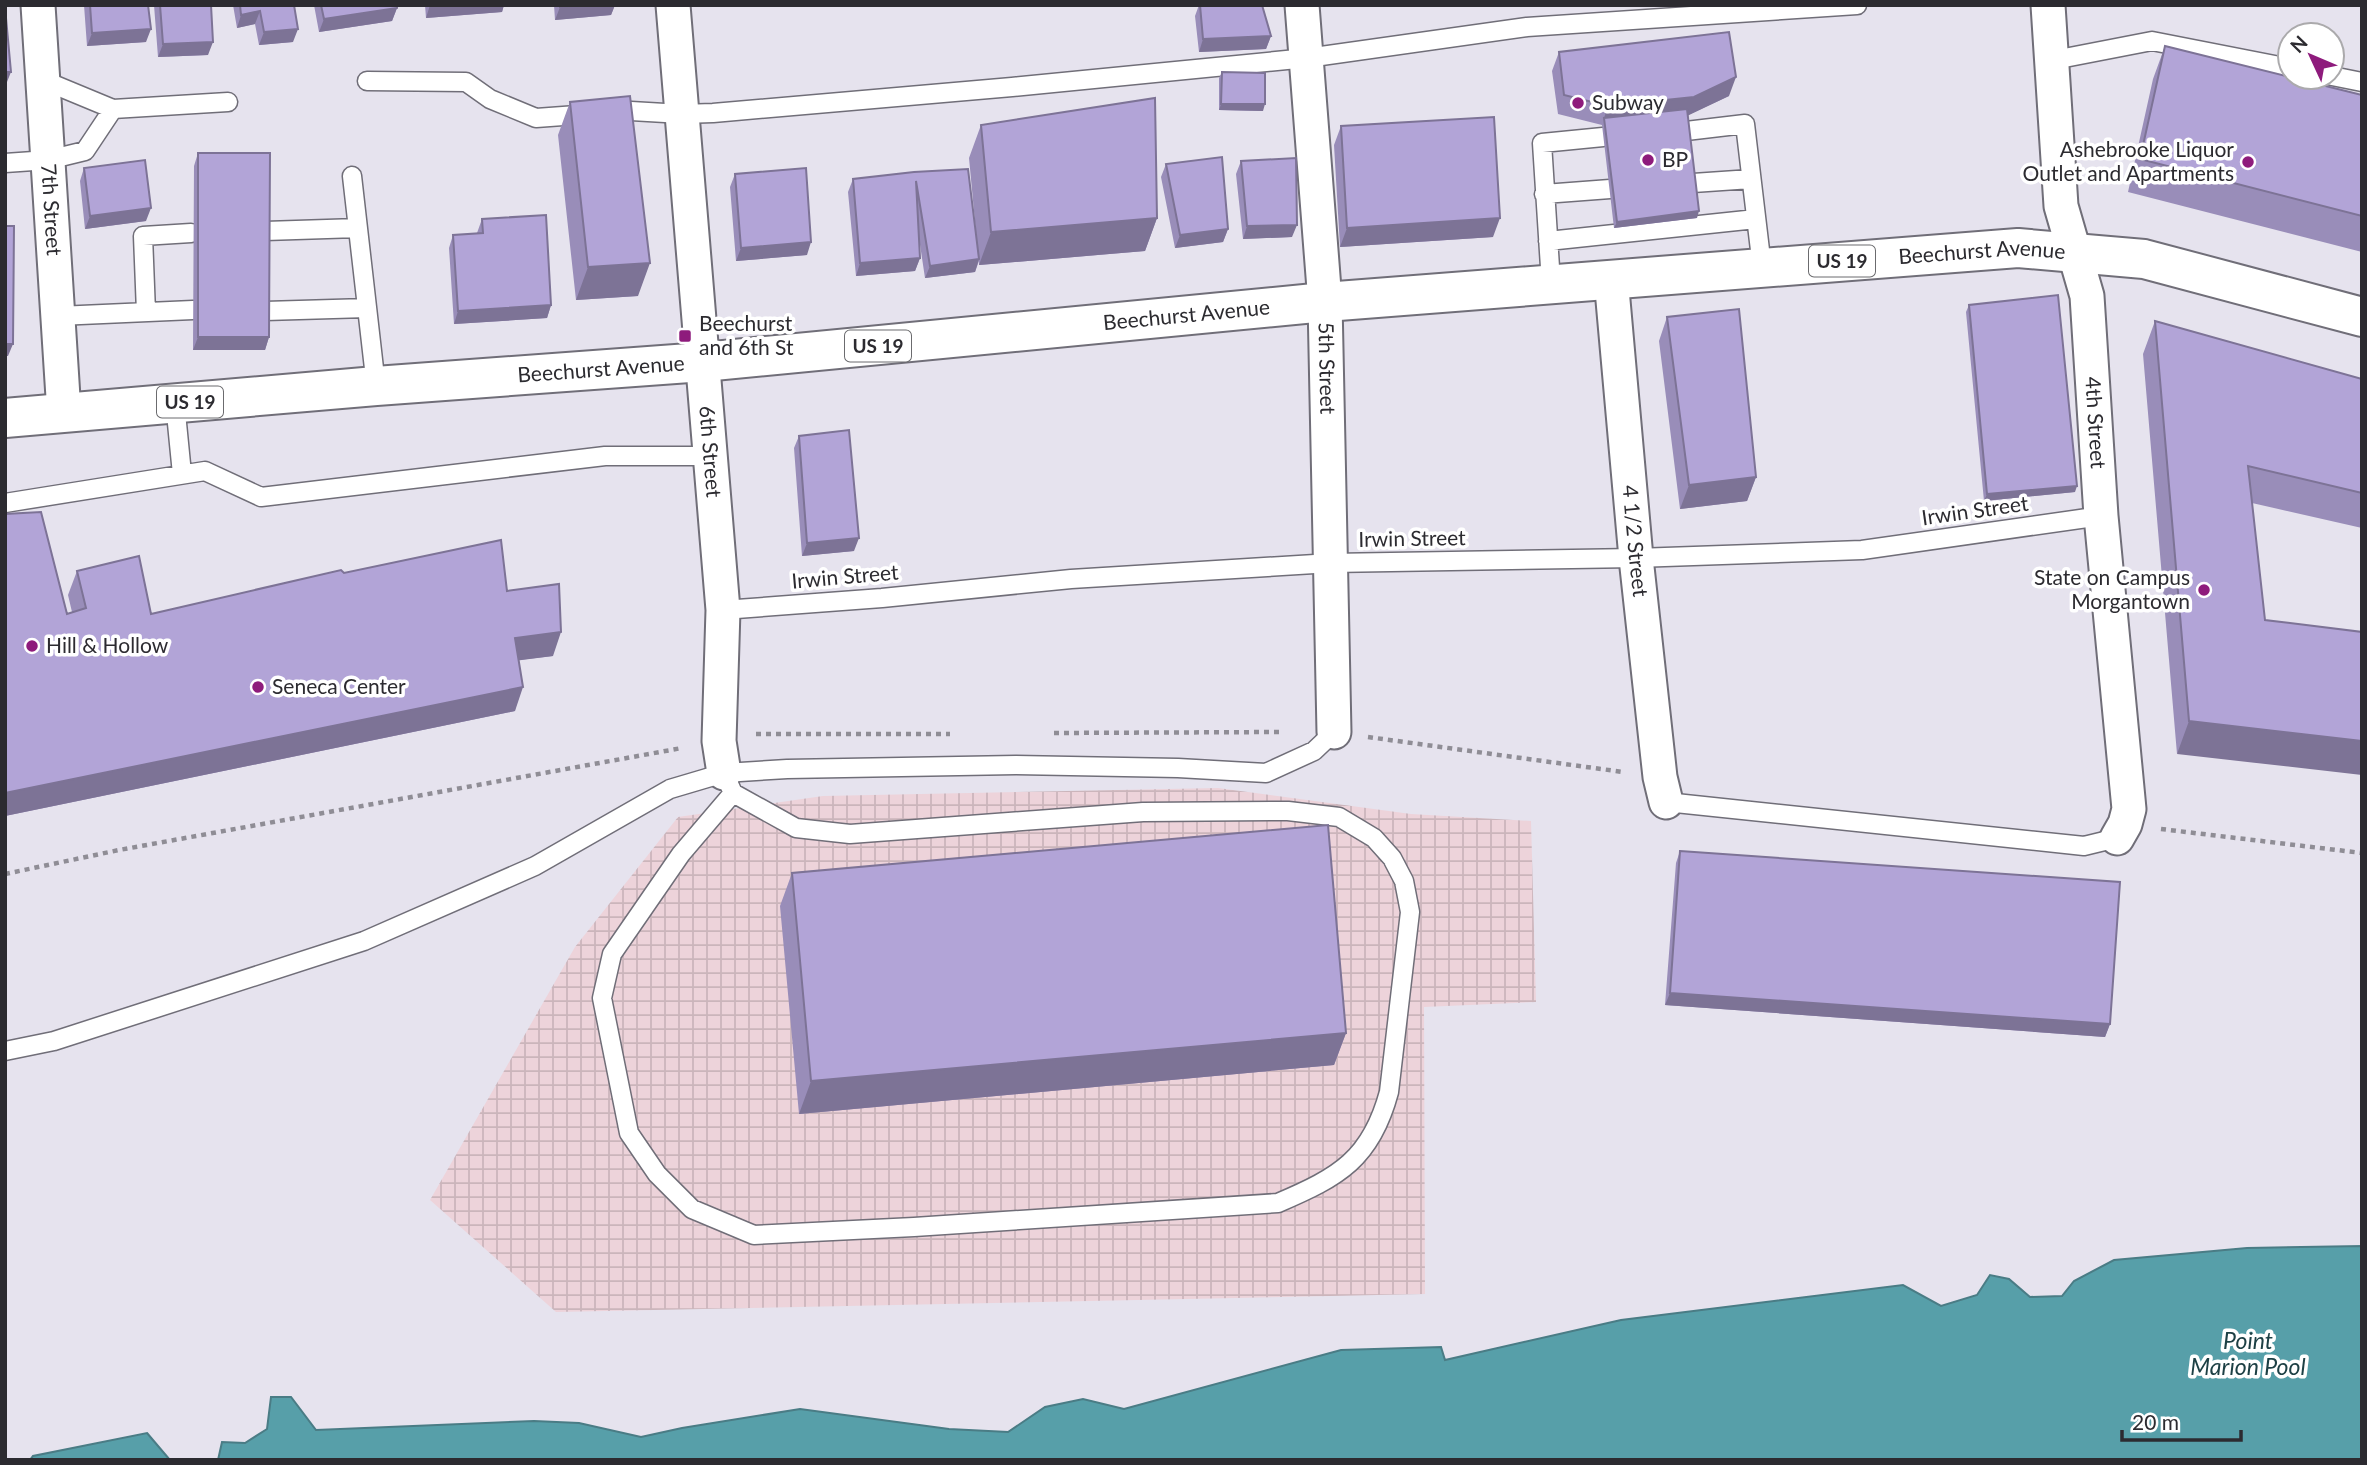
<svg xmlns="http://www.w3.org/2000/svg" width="2367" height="1465" viewBox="0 0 2367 1465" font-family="Lato,sans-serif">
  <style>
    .industrial { fill: url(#industrial-grid) }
    .water { fill: #579fa9; stroke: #4a7c85; stroke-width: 2 }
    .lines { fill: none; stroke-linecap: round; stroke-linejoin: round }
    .service-casing { stroke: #706e78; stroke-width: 21 }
    .minor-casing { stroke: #706e78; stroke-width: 37 }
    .primary-casing { stroke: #706e78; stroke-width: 42 }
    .path { stroke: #8f8d95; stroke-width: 4.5; stroke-dasharray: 5 5; stroke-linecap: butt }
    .service { stroke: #fff; stroke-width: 18 }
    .minor { stroke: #fff; stroke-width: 33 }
    .primary { stroke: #fff; stroke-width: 38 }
    .wall { fill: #998db9 }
    .shaded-wall { fill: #7d7396 }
    .building { fill: #b2a4d7; stroke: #7d7396; stroke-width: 2 }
    .poi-dot { fill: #8e1b7c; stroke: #fff; stroke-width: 2.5 }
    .labels { text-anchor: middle; stroke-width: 7; stroke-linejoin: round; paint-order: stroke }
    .shield { fill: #fff; stroke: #6b6b6e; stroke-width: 2 }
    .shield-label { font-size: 19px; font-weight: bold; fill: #2c2b30 }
    .poi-label { font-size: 21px; fill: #2c2b30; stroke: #fff; text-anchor: start }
    .street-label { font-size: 21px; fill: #2c2b30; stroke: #fff }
    .water-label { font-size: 23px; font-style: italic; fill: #1d4045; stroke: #fff }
  </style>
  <defs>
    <pattern id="industrial-grid" width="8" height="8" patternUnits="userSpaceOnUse" patternTransform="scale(1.75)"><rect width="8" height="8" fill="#edd3da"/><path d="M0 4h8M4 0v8" fill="none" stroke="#cbb5bb"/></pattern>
  </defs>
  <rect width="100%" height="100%" fill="#e6e3ee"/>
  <!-- industrial -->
  <path class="industrial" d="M1218,788L1411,814L1531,821L1536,1002L1424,1007L1425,1294L556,1312L430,1200L575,947L678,817L823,796Z"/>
  <!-- water -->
  <path class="water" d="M2362,1246V1460H218L222,1442L245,1443L267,1429L271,1397H291L316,1430L534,1421L579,1423L641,1437L682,1428L800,1409L949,1429L1008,1432L1045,1407L1083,1399L1124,1409L1341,1350L1441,1347L1445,1360L1621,1320L1903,1285L1941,1306L1977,1295L1990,1275L2009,1279L2030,1297L2062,1296L2074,1281L2114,1260L2247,1248Z
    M147,1433L170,1460H30L33,1456Z"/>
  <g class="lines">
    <!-- service casing -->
    <g class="service-casing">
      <path id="service" d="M2054,60L2152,41L2290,68
        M2332,76L2362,82
        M43,80L113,109L228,102
        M367,81L466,82L490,99L536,118L631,111L682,114L713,113L1012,87L1307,58L1527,27L1857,5
        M1686,131L1745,124L1762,267
        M5,163L48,160L85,151L113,109
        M352,176L376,386
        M1693,183L1751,179
        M1544,194L1610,189
        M265,231L358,228
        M1548,241L1756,219
        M1551,283L1542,143L1603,137
        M265,311L367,308
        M146,312L143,236L191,233
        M58,316L193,310
        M175,403L182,474
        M5,503L205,471L261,497L605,456H711
        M723,610L882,598L1071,579L1331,563L1636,558L1862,550L2101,516
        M724,773L733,793L681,854L612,954L602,998L629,1133L657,1174L692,1209L754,1235L914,1227L1278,1203C1339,1177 1371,1159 1389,1092L1410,912L1404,881L1392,858L1374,838L1339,817L1288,811L1143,812L850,834L796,828L733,793
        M1666,802L2084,846L2117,838
        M5,1051L54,1041L364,941L535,866L670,789L724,773L787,769L1016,765L1178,768L1266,773L1314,751L1334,732"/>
    </g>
    <!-- minor casing -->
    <g class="minor-casing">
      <g id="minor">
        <path id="s1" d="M38,5L64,413"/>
        <path id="s2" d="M673,5L723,610L719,741L724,773"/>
        <path id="s3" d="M1302,5L1325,302L1334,732"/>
        <path id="s4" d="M2048,5L2061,206L2087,296L2101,516L2129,809L2125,824L2117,838"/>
        <path id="s5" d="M1611,278L1636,558L1660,777L1666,802"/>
      </g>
    </g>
    <!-- primary casing -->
    <g class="primary-casing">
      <g id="primary">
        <path id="s6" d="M5,418L376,386L703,362L1325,302L2018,248L2144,259L2362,317"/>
      </g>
    </g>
    <!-- path -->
    <path class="path" d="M1054,733L1279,732
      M756,734H950
      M1368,737L1623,772
      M2161,829L2362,853
      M5,874L119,850L682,748"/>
    <!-- service -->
    <use href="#service" class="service"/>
    <!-- minor -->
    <use href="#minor" class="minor"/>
    <!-- primary -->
    <use href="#primary" class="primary"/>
  </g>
  <!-- wall -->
  <path class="wall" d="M84,5H148L146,42L87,46Z
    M154,5H211L208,55L158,57Z
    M233,5H294L293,42L259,45L255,24L237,28Z
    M314,5H397V8L392,21L319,32Z
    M425,5H504L502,12L426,18Z
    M554,5H615L611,15L555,20Z
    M1199,5H1262L1271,36L1266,49L1199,52L1195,16Z
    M2165,46L2362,95V252L2128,192L2153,79Z
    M1559,52L1729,96L1688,115L1697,218L1614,228L1602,125L1558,114L1552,71Z
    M1222,72L1263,111L1219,110V78Z
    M570,102L638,296L576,300L558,135Z
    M981,125L1157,218L1145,251L979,265V261L975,272L925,278L919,238L920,258L915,271L856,276L848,192L853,179L914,172L977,243L969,158Z
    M1341,126L1493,237L1340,247L1334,145Z
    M198,153L269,337L265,350H193L194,166Z
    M1241,161L1292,237L1243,239L1236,174Z
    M1166,164L1228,229L1223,242L1175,248L1161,177Z
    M84,168L146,221L85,229L80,181Z
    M735,174L807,255L736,261L730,187Z
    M482,219L551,305L547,318L454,324L449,248L453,235L477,233Z
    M1969,305L2075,492L1984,501L1966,312Z
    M1667,317L1756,477L1747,501L1680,509L1659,341Z
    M2155,321L2362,379V528L2252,503L2265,620L2177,754L2143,354Z
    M799,436L854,551L802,556L794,448Z
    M5,514L67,614L72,612L68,595L77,571L151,614L344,573L507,591L553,656L519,660L515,711L5,816Z
    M1680,851L2110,1024L2105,1037L1665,1005L1676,863Z
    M792,873L1346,1033L1334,1065L799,1114L780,906Z"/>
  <!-- shaded-wall -->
  <path class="shaded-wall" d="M430,5H504L502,12L426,18Z
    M585,5H615L611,15L555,20L560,7Z
    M397,8L392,21L319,32L324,19Z
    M260,11L255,24L237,28L241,15Z
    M151,29L146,42L87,46L92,33Z
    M298,29L293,42L259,45L264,32Z
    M1271,36L1266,49L1199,52L1203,39Z
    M213,42L208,55L158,57L163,44Z
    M5,72H11L5,87Z
    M1736,77L1729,96L1687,116L1604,118L1608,106Z
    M1221,104H1265L1263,111L1219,110Z
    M151,208L146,221L85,229L90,216Z
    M1699,211L1697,218L1614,228L1617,222Z
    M1157,218L1145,251L979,265L991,232Z
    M1500,218L1493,237L1340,247L1347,228Z
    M1297,225L1292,237L1243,239L1247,226Z
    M1228,229L1223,242L1175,248L1180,235Z
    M811,242L807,255L736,261L741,248Z
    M920,258L915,271L856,276L860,263Z
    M979,259L975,272L925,278L930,266Z
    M650,263L638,296L576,300L588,267Z
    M551,305L547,318L454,324L458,311Z
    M198,337H269L265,350H193Z
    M5,344H13L8,356H5Z
    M1756,477L1747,501L1680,509L1689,485Z
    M2077,486L2075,492L1984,501L1987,494Z
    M859,538L854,551L802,556L807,543Z
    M561,632L553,656L506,662L515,638Z
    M523,687L515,711L5,816V793Z
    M2189,721L2362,741V775L2177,754Z
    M1670,993L2110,1024L2105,1037L1665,1005Z
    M1346,1033L1334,1065L799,1114L811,1081Z"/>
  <!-- building -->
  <path class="building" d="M90,5H148L151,29L92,33Z
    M160,5H211L213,42L163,44Z
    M240,5H294L298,29L264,32L260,11L241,15Z
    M321,5H397V8L324,19Z
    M560,5H585L560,7Z
    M1200,5H1262L1271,36L1203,39Z
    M5,7L11,72H5Z
    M1729,32L1736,77L1694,97L1608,106L1564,95L1559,52Z
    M2165,46L2362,95V216L2140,159Z
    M1222,72L1265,73V104H1221Z
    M630,96L650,263L588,267L570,102Z
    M1155,98L1157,218L991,232L981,125Z
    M1687,109L1699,211L1617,222L1604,118Z
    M1494,117L1500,218L1347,228L1341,126Z
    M198,153H270L269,337H198Z
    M1222,157L1228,229L1180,235L1166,164Z
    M1296,158L1297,225L1247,226L1241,161Z
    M145,160L151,208L90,216L84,168Z
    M806,168L811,242L741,248L735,174Z
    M968,169L979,259L930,266L916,181L920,258L860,263L853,179L914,172Z
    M546,215L551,305L458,311L453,235L483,233L482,219Z
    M5,226H14L13,344H5Z
    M2058,295L2077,486L1987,494L1969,305Z
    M1739,309L1756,477L1689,485L1667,317Z
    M2155,321L2362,379V493L2248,466L2265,620L2362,632V741L2189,721Z
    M849,430L859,538L807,543L799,436Z
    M41,512L67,614L86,608L77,571L139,556L151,614L341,570L344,573L501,540L507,591L559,584L561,632L515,638L523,687L5,793V514Z
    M1328,825L1346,1033L811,1081L792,873Z
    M1680,851L2120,882L2110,1024L1670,993Z"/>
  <!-- markers -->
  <g class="poi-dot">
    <circle cx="1578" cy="103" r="7"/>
    <circle cx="1648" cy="160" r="7"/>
    <circle cx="2248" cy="162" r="7"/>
    <rect x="678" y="329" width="14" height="14" rx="3.5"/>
    <circle cx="2204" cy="590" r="7"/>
    <circle cx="32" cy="646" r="7"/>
    <circle cx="258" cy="687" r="7"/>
  </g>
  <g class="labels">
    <!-- shield labels -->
    <g class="shield">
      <rect x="1809" y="245.5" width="66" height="31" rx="5"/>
      <rect x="845" y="330.5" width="66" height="31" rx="5"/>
      <rect x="157" y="386.5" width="66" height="31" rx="5"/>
    </g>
    <g class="shield-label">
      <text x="1842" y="268">US 19</text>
      <text x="878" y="353">US 19</text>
      <text x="190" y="409">US 19</text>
    </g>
    <!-- poi labels -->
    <g class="poi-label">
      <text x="1592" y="110">Subway</text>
      <text x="2234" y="157" text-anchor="end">Ashebrooke Liquor<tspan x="2234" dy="24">Outlet and Apartments</tspan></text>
      <text x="1662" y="167">BP</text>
      <text x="699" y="331">Beechurst<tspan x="699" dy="24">and 6th St</tspan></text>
      <text x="2190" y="585" text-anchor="end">State on Campus<tspan x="2190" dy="24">Morgantown</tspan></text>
      <text x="46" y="653">Hill &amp; Hollow</text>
      <text x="272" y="694">Seneca Center</text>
    </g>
    <!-- street labels -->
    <g class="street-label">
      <text dy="7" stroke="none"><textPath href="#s1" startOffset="205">7th Street</textPath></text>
      <text dy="7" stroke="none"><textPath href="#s6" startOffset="1984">Beechurst Avenue</textPath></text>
      <text dy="7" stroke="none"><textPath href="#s6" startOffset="1186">Beechurst Avenue</textPath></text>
      <text dy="7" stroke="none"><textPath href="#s3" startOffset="364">5th Street</textPath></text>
      <text dy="7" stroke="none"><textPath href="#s6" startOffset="598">Beechurst Avenue</textPath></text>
      <text dy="7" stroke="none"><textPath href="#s4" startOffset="422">4th Street</textPath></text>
      <text dy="7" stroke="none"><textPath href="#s2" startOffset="448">6th Street</textPath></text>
      <text transform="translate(1975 511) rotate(-8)" y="7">Irwin Street</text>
      <text transform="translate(1412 539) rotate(-1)" y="7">Irwin Street</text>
      <text dy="7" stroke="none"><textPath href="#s5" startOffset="264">4 1/2 Street</textPath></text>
      <text transform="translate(845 577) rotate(-5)" y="7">Irwin Street</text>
    </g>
    <!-- water labels -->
    <g class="water-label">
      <text x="2248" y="1349">Point<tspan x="2248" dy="26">Marion Pool</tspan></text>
    </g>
  </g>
  <!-- border -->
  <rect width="2367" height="1465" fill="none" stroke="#2c2b30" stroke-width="14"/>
  <!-- north arrow -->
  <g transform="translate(2311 56) rotate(314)"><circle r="33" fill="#ffffff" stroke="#abaaac" stroke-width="2"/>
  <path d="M0-5L12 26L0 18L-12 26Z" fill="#8e1b7c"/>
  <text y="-10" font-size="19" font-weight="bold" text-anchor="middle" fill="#2c2b30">N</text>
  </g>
  <!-- scale -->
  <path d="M2122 1430v10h119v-10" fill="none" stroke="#2c2b30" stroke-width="3.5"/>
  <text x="2132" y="1430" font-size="21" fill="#2c2b30" stroke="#ffffff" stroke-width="5" paint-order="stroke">20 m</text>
</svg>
